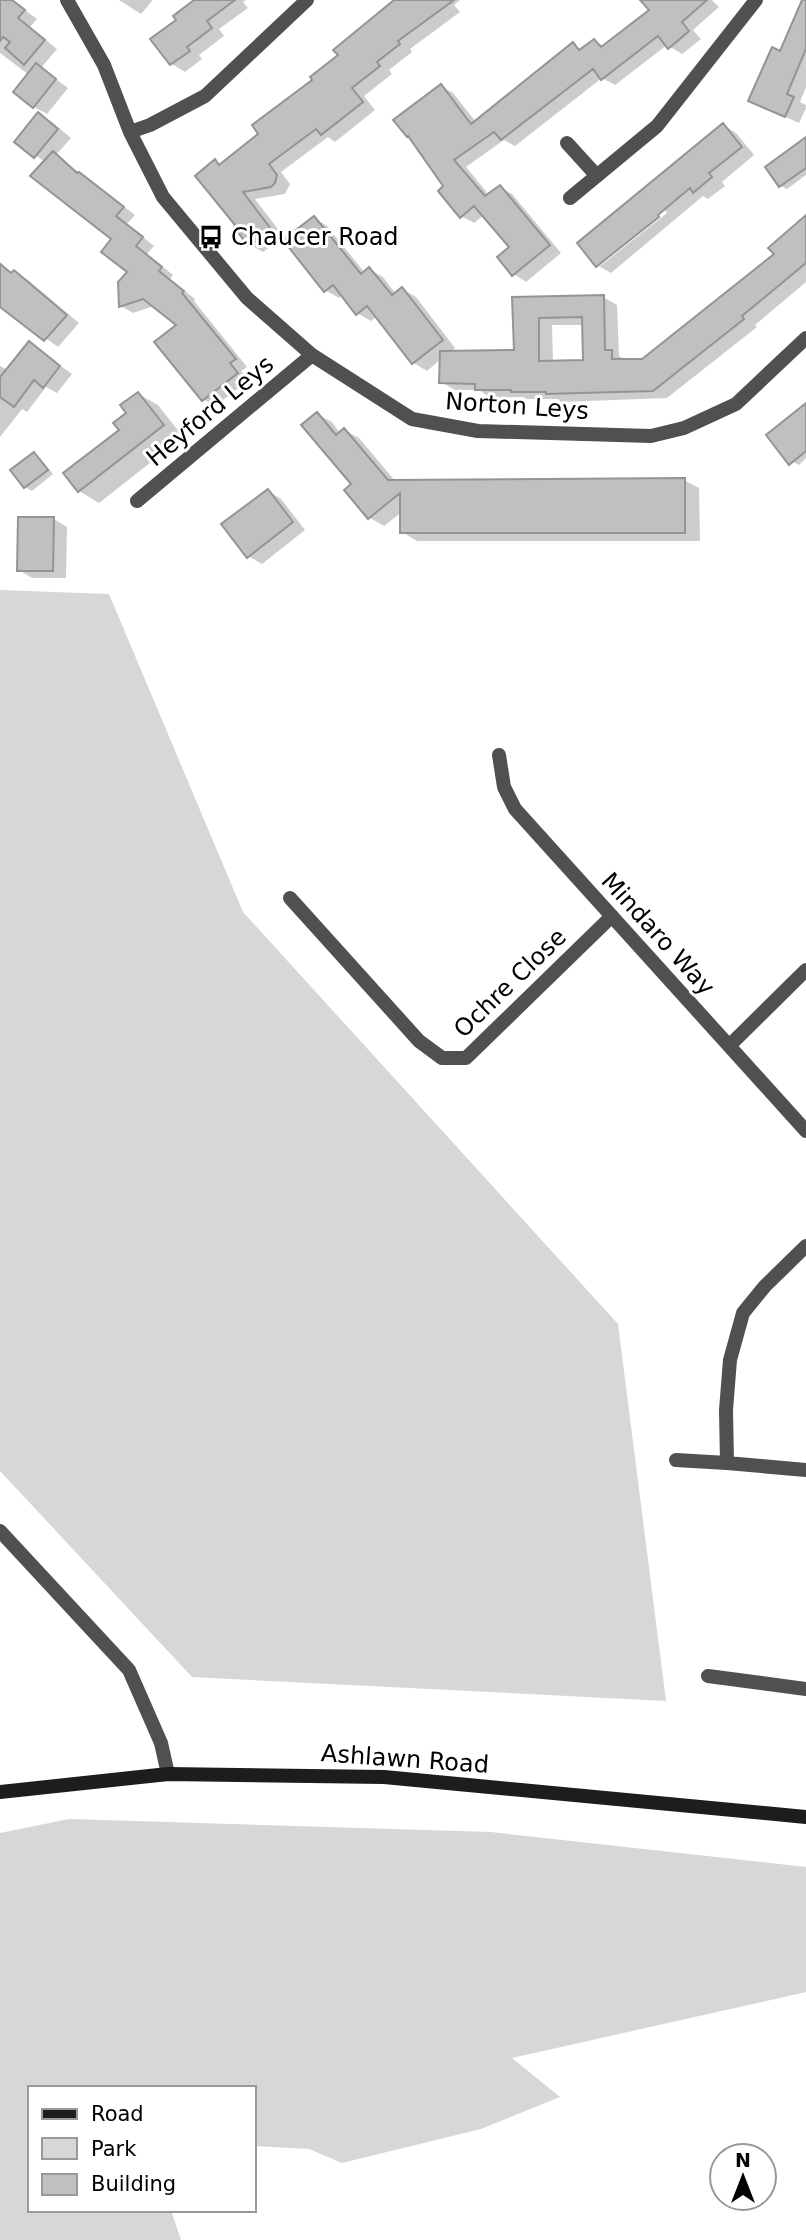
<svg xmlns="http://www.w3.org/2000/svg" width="806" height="2240" viewBox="0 0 806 2240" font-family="'DejaVu Sans',sans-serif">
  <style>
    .green { fill: #d7d7d7 }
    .shadow { fill: #0003; fill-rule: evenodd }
    .building { fill: #c0c0c0; stroke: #949494; stroke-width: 2; fill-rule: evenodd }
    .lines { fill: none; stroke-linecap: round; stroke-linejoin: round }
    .street { stroke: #505050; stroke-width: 14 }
    .secondary { stroke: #1d1d1d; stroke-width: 14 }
    .labels { text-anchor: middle; stroke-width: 6; stroke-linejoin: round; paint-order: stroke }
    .poi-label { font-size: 24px; fill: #000; stroke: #fff; text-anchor: start }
    .street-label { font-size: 24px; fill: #000; stroke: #fff }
  </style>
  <rect width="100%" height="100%" fill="#fff"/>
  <!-- green -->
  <path class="green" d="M0,590L109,594L243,912L618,1324L666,1701L192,1677L0,1471Z
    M69,1819L491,1832L806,1867V1992L512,2058L560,2097L481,2129L342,2163L309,2149L254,2146V2088H30V2210H171L181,2240H0V1833Z"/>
  <!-- shadow -->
  <path class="shadow" d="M3,0H11L37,19L30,27L57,49L41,68L68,88L47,114L34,107L29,75L0,53V3Z
    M119,0H151L152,1L141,14Z
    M197,0H246L243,2L248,8L219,29L224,36L199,55L202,59L185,72L172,64L153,39L178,20Z
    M399,0H460L454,5L460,12L410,49L412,52L389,70L392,74L364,96L375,110L335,142L328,137L281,172L290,184L285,194L255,199L284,237L263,252L249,244L215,161L222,165L261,134Z
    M647,0H712L719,7L693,30L701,39L682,54L667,45L615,85L602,78L515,146L504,140L466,167L489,195L500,187L512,194L561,253L526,282L514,274L511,247L484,215L474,223L461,216L446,186L412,138L408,136L441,86L453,93L476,122L573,45L582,50L594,41L605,47L651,11Z
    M806,30V87L800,102L806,105V108L799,123L750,100L781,53Z
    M39,114L52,122L71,138L56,155L135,215L127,224L154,246L147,254L173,275L170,279L195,299L194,301L247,367L241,371L249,380L215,406L203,399L179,325L154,306L133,313L121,306L129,272L113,238L45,162L16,141Z
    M723,125L736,133L754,155L722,182L725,186L708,199L703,196L611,273L597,265L580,243ZM665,210L667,213L599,267V262Z
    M806,142V175L787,189L781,186L767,168Z
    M314,218L327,226L365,273L370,270L383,277L396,294L402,289L416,297L455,348L449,353L515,352L514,299L603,297L617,305L619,356L626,360L643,361L776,254L806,218V282L755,325L757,327L667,398L561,402L558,399H527L523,397L491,398L479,390H455L441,382V359L427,371L414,363L377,316L371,321L357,313L343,295L339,298L325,290ZM552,325H584L585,362L553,363Z
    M0,262L13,274L14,272L28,280L79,323L58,347L0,305Z
    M29,343L72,374L57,393L46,387L27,412L22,409L0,437V366L8,370Z
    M138,394L158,405L183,437L99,503L79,491L121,430Z
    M806,405V458L799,465L785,457Z
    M317,414L332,422L340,433L344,430L359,438L396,482L684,480L699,488L700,541H417L402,532V512L384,526L370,518L347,490L353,485Z
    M34,454L40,458L53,474L32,491L25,487L12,471Z
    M268,491L281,499L305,530L262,564L248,556Z
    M54,519L67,527L66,578H32L19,570Z"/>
  <!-- building -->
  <path class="building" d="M0,0H12L25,10L18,18L45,40L24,65L5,48L10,42L3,37L0,41Z
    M194,0H235L207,21L212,28L187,47L190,51L170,65L150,39L176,20L173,16Z
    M394,0H454L398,41L400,44L377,62L380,66L352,88L363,102L321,135L316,129L269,164L277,175L275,183L271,187L243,192L271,229L248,246L234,227L235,225L195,176L215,159L219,165L258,134L252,125L312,80L310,77L338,55L333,50Z
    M640,0H707L682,22L689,31L668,49L658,36L601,80L593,69L501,140L494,132L454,160L485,196L500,185L550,245L512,276L497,257L509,247L474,206L460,218L438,191L443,186L408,136L407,137L393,120L441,84L471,124L573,42L579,50L594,39L601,47L649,10Z
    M802,0H806V49L787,94L794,97L785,117L748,101L772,47L780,51Z
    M36,63L56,79L33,108L13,92Z
    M38,112L58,129L34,158L14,142Z
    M723,123L742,147L709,173L712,177L693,193L690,188L658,215L659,217L596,267L577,243Z
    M806,137V168L779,187L765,167Z
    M53,151L77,173L79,172L124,207L116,216L143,237L136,246L162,267L159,271L184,291L182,293L236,359L230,363L238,373L202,401L154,342L176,325L143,299L119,307L118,282L127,272L101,252L111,239L30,176Z
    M806,215V263L742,316L744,319L653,391L546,394V392H511V390H475V384L439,383L440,351L514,350L512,297L604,295L605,350H612V359H642L774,254L768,248ZM582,317L583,360L539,361V318Z
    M314,216L361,274L369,267L392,295L402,287L443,340L412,364L367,306L356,315L333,285L324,292L283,240Z
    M0,264L11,273L14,270L67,315L44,341L0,307Z
    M29,341L60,366L43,388L34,380L14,407L0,397V377Z
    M138,392L164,425L78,492L63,473L119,430L113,423L126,413L120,405Z
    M806,403V451L789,465L766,435Z
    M317,412L336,435L344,428L388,480L685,478V533H400V493L368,519L344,490L351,484L301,425Z
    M34,452L48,470L24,488L10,470Z
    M268,489L293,522L247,558L221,524Z
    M18,517H54L53,571H17Z"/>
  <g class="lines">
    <!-- street -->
    <path class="street" d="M67,0L104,65L130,132L163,197L247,298L312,355L412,419L478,431L651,436L684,428L736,404L806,338
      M130,132L150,125L205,96L307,0
      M567,143L597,176
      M570,198L657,126L756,0
      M137,501L312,355
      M499,755L504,787L515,809L806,1131
      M290,898L419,1041L442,1058H466L612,916
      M729,1046L806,970
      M806,1246L765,1286L743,1313L730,1360L726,1410L727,1463L806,1470
      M676,1460L727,1463
      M0,1531L129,1670L161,1743L168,1774
      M708,1676L806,1689"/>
    <!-- secondary -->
    <path class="secondary" d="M0,1792L168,1774L384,1777L806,1817"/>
  </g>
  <!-- icons -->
  <defs>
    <g id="bus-bare" transform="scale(1.89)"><path d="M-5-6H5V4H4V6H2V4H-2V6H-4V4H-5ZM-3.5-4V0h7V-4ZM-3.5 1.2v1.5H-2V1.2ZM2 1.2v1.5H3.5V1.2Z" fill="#000" stroke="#fff" stroke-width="2.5" paint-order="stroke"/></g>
  </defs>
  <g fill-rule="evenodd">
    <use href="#bus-bare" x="211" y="237"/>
  </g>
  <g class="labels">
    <!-- poi labels -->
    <g class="poi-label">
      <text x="231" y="245">Chaucer Road</text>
    </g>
    <!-- street labels -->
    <g class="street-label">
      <text transform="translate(517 406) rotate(4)" y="8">Norton Leys</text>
      <text transform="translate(210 411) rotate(-40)" y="8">Heyford Leys</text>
      <text transform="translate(658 934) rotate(48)" y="8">Mindaro Way</text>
      <text transform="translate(510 983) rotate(-44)" y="8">Ochre Close</text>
      <text transform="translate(405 1759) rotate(4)" y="8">Ashlawn Road</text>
    </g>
  </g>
  <!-- legend -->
  <rect x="28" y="2086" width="228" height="126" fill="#ffffff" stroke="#999999" stroke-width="2"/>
  <rect x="42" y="2109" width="35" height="10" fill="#1d1d1d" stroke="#999999" stroke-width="2"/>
  <text x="91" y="2121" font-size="21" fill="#000000">Road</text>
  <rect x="42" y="2138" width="35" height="21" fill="#d7d7d7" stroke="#999999" stroke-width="2"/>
  <text x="91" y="2156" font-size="21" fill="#000000">Park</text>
  <rect x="42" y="2174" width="35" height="21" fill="#c0c0c0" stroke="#999999" stroke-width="2"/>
  <text x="91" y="2191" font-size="21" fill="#000000">Building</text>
  <!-- north arrow -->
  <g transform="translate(743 2177)"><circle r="33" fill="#ffffff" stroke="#999999" stroke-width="2"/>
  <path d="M0-5L12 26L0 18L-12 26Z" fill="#000000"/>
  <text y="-10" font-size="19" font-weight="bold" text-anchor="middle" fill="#000000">N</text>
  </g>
</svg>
